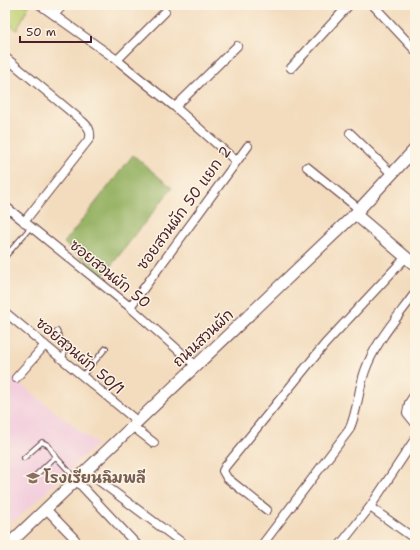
<svg xmlns="http://www.w3.org/2000/svg" width="420" height="550" viewBox="0 0 420 550" font-family="'Shantell Sans','Playpen Sans Thai',sans-serif">
  <style>
    .built { fill: #f3cfde }
    .green { fill: #c0d275; stroke: #857850 }
    .forest { fill: #98b466; stroke: #716a48 }
    .lines { fill: none; stroke-linecap: round; stroke-linejoin: round }
    .lane-casing { stroke: #633b41; stroke-width: 6 }
    .street-casing { stroke: #633b41; stroke-width: 10 }
    .secondary-casing { stroke: #633b41; stroke-width: 13 }
    .lane { stroke: #fff; stroke-width: 4 }
    .street { stroke: #fff; stroke-width: 8 }
    .secondary { stroke: #fff; stroke-width: 11 }
    .labels { text-anchor: middle; stroke-width: 3; stroke-linejoin: round; paint-order: stroke }
    .street-label { font-size: 15px; fill: #4a1f2b; stroke: #fcf5e5 }
    .education-label { font-size: 15px; font-weight: bold; fill: #785e54; stroke: #fcf5e5; text-anchor: start }
  </style>
  <rect width="100%" height="100%" fill="#fcf5e5"/>
  <filter id="ink" filterUnits="userSpaceOnUse"><feTurbulence type="fractalNoise" baseFrequency=".025" numOctaves="2"/><feDisplacementMap in="SourceGraphic" scale="8" xChannelSelector="R" yChannelSelector="G"/><feConvolveMatrix kernelMatrix="1 2 1 2 8 2 1 2 1" color-interpolation-filters="sRGB"/></filter>
  <filter id="wash" filterUnits="userSpaceOnUse"><feTurbulence type="fractalNoise" baseFrequency=".012" numOctaves="4" result="noise"/><feDisplacementMap in="SourceGraphic" scale="16" xChannelSelector="R" yChannelSelector="G"/><feGaussianBlur stdDeviation="0.9" result="paint"/><feColorMatrix in="noise" values="0 0 0 0 0 0 0 0 0 0 0 0 0 0 0 0 0 1.4 0 .05"/><feComposite in="paint" operator="in"/></filter>
  <g filter="url(#wash)">
    <rect width="100%" height="100%" fill="#f3dcbd"/>
    <!-- built -->
    <path class="built" d="M5,372L97,444L13,523L5,511Z"/>
    <!-- green -->
    <path class="green" d="M5,5H29L17,30L5,20Z"/>
    <!-- forest -->
    <path class="forest" d="M133,155L172,188L103,276L64,243Z"/>
  </g>
  <g filter="url(#ink)">
    <g class="lines">
      <!-- lane casing -->
      <g class="lane-casing">
        <path id="lane" d="M5,257L30,228
          M57,331L65,350L63,360
          M82,376L106,348
          M24,458L42,442L48,445L57,458
          M35,476L54,458H57L76,479"/>
      </g>
      <!-- street casing -->
      <g class="street-casing">
        <path id="street" d="M40,5L117,60L175,107L236,161
          M373,5L415,50
          M54,15L63,5
          M5,57L82,121C88,126 91,130 90,138L24,222
          M117,60L165,12
          M291,68L349,5
          M175,107L237,46
          M350,133L391,173
          M307,167L359,209
          M5,206L130,307L195,365
          M130,307L248,146
          M6,313L137,421
          M16,378L45,345
          M415,394L409,403L407,413L415,423
          M132,426L154,443
          M86,471L185,545
          M76,480L137,545
          M370,507L415,539
          M46,509L75,539
          M267,510L227,478L223,471L225,467L325,344L406,257
          M262,545L349,430C358,411 358,390 365,371C375,342 398,317 415,293
          M340,545L370,507L415,439"/>
      </g>
      <!-- secondary casing -->
      <g class="secondary-casing">
        <path id="secondary" d="M355,214L415,265
          M8,545L355,214L415,149"/>
      </g>
      <!-- lane -->
      <use href="#lane" class="lane"/>
      <!-- street -->
      <use href="#street" class="street"/>
      <!-- secondary -->
      <use href="#secondary" class="secondary"/>
    </g>
  </g>
  <!-- icons -->
  <defs>
    <g id="school-bare" transform="scale(1.08)"><path d="M0-5L7-2L0 1L-7-2ZM-4 1L0 2.5L4 1V4Q0 6-4 4Z" fill="#8d6e63" stroke="#fcf5e5" stroke-width="2.5" paint-order="stroke"/></g>
  </defs>
  <g fill-rule="evenodd">
    <use href="#school-bare" x="33" y="478"/>
  </g>
  <g class="labels">
    <!-- street labels -->
    <g class="street-label">
      <text transform="translate(184 208) rotate(-54)" y="5">ซอยสวนผัก 50 แยก 2</text>
      <text transform="translate(110 274) rotate(39)" y="5">ซอยสวนผัก 50</text>
      <text transform="translate(203 338) rotate(-43)" y="5">ถนนสวนผัก</text>
      <text transform="translate(80 356) rotate(40)" y="5">ซอยสวนผัก 50/1</text>
    </g>
    <!-- education labels -->
    <g class="education-label">
      <text x="44" y="483">โรงเรียนฉิมพลี</text>
    </g>
  </g>
  <!-- margin -->
  <rect width="420" height="550" fill="none" stroke="#fcf5e5" stroke-width="20"/>
  <!-- scale -->
  <path d="M20 36v6h71v-6" fill="none" stroke="#4a1f2b" stroke-width="2"/>
  <text x="26" y="36" font-size="12" fill="#4a1f2b" stroke="#fcf5e5" stroke-width="3" paint-order="stroke">50 m</text>
</svg>
